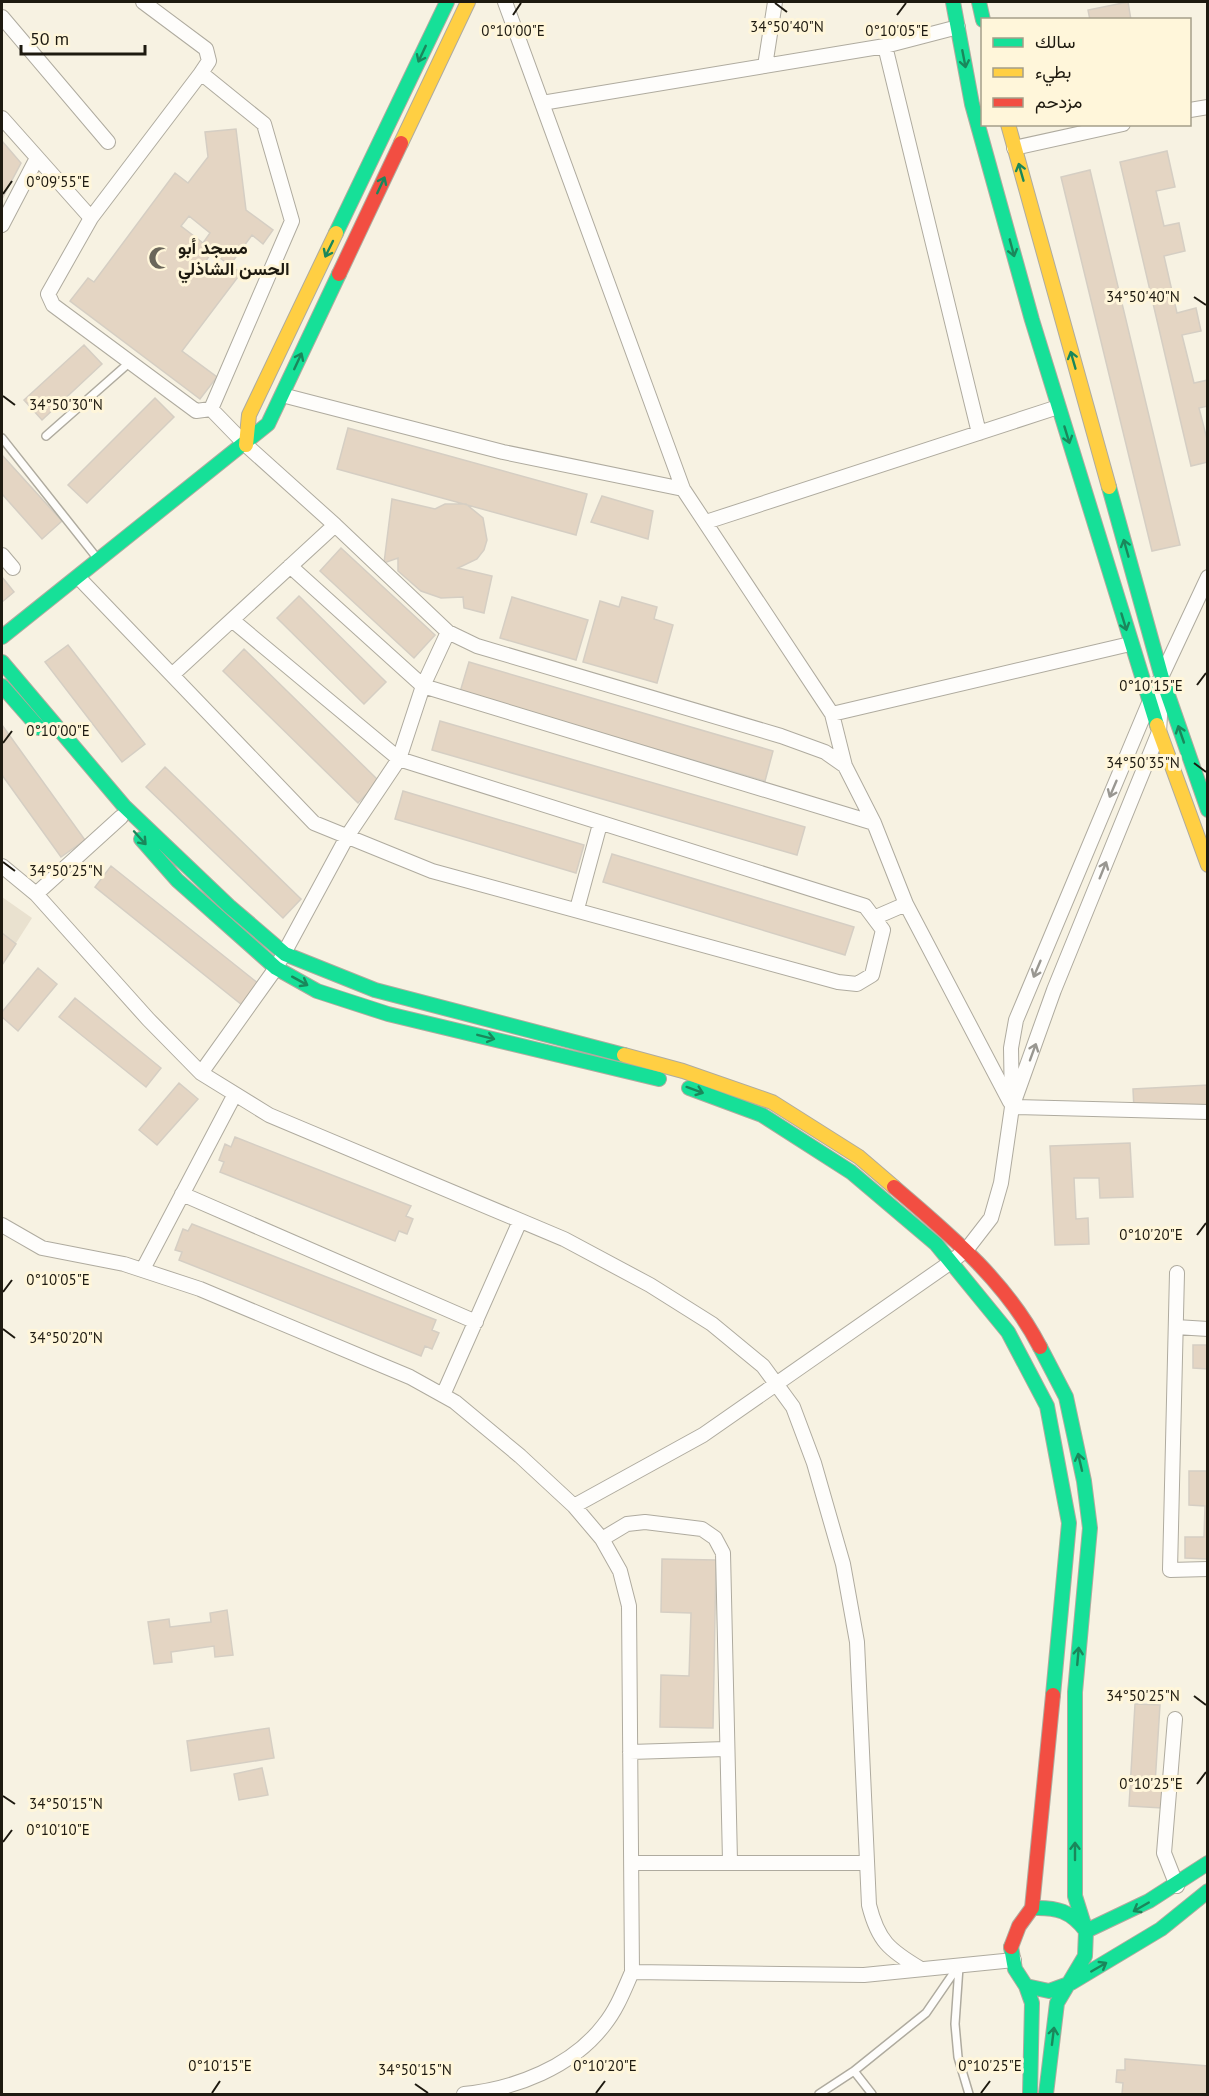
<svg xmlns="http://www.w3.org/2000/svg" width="1209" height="2096" viewBox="0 0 1209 2096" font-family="'PT Sans',Vazirmatn,sans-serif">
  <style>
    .education { fill: #e9e1cf }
    .building { fill: #e4d5c3; stroke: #d5cec3; stroke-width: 1.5; fill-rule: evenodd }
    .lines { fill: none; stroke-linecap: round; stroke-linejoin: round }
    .lane-casing { stroke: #afab9f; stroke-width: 10 }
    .street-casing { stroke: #afab9f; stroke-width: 16 }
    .fast-casing { stroke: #afab9f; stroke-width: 16 }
    .slow-casing { stroke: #afab9f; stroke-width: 16 }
    .jam-casing { stroke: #afab9f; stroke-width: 16 }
    .lane { stroke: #fefdfb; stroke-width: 7 }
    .street { stroke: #fefdfb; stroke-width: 14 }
    .fast { stroke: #16e098; stroke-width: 14 }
    .slow { stroke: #ffcf43; stroke-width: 14 }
    .jam { stroke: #f24e42; stroke-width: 14 }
    .oneway { stroke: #1a875b }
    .oneway2 { stroke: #999791 }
    .ticks { fill: none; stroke: #1e1a10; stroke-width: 2 }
    .labels { text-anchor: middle; stroke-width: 6; stroke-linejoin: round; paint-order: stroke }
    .poi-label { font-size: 18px; font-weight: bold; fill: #1e1a10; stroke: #fff6da; text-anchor: start }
    .ticks-label { font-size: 15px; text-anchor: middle; fill: #1e1a10; stroke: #fff6da; stroke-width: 6; stroke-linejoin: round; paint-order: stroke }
  </style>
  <rect width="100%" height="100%" fill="#f7f2e2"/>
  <!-- education -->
  <path class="education" d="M2,897L32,918L2,965Z"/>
  <!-- building -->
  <path class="building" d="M1128,2L1131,20H1090L1088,10Z
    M236,129L246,210L273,230L263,244L252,235L230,265L241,273L182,351L217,377L200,399L70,301L88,278L94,282L175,173L188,183L208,157L205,132ZM189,216L210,233L203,243L181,226ZM212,252L228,264L219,276L203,265Z
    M2,141L21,163L2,199Z
    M1167,151L1175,187L1156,191L1164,226L1179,223L1185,251L1164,256L1177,313L1196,308L1201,331L1182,335L1194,383L1208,380V406L1199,408L1208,443V462L1191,466L1120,162Z
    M1090,170L1180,545L1152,551L1061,177Z
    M84,345L102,364L42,420L24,400Z
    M155,398L174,417L87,503L68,485Z
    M348,428L587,494L576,535L337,469Z
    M2,455L62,521L42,539L2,494Z
    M602,496L653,511L648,539L591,522Z
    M392,499L435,509L445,504H466L483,518L487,540L484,550L477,559L458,568L492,576L484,613L464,608L463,597L441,598L421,591L398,571V558L384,563Z
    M341,548L435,635L414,658L320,571Z
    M2,577L14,592L2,602Z
    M299,596L386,682L364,704L277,618Z
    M512,597L588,620L576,660L500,638Z
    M622,597L657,607L654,619L673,625L657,683L583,662L600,601L619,607Z
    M68,645L145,744L122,762L45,662Z
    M244,649L379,781L358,803L223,671Z
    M469,662L773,751L765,781L460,692Z
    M440,721L805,827L797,855L432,750Z
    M2,725L85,840L61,857L2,775Z
    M165,767L301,899L283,918L146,787Z
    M403,791L584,845L576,873L395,819Z
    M612,854L854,927L845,955L603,882Z
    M111,866L259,984L242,1005L95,887Z
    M2,933L16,944L2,965Z
    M38,968L57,984L18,1031L2,1017V1012Z
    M75,998L161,1068L146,1087L59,1017Z
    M179,1083L198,1099L157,1145L139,1130Z
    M1208,1085V1105L1134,1109L1133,1089Z
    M235,1137L411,1206L406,1216L413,1219L407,1234L399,1231L395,1241L220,1172L224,1162L219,1160L225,1144L231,1147Z
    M1130,1143L1133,1197L1100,1198L1099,1178H1074L1076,1219L1088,1218L1089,1244L1055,1245L1050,1146Z
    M192,1224L436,1320L432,1330L439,1333L432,1349L425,1346L421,1356L179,1260L182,1252L175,1250L183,1229L188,1231Z
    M1193,1345H1208V1369L1193,1368Z
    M1189,1471H1208V1559L1185,1558V1537H1204L1205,1506L1189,1505Z
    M662,1559L716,1560L713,1728L660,1727L661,1675L689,1676L691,1613L661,1612Z
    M227,1610L233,1655L215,1657L214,1646L171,1652L172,1662L154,1664L148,1622L169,1619L170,1627L211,1622L210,1613Z
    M1135,1704L1160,1705L1155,1784H1163L1162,1808L1129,1806Z
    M269,1728L274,1758L191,1771L187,1741Z
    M262,1768L268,1795L239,1800L234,1774Z
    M1125,2059L1208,2066V2094H1122L1123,2083L1116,2082L1117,2070H1125Z"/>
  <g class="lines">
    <!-- lane casing -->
    <g class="lane-casing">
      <path id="lane" d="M46,436L130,362
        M2,438L97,558
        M959,1967L955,2024L958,2057L969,2094
        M854,2071L872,2094
        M819,2094L854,2071L926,2013L959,1965"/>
    </g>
    <!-- street casing -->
    <g class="street-casing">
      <path id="street" d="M143,2L206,49L209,61L201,73
        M505,2L683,489L832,714L845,766
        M2,17L108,142
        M885,46L979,433
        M765,66L775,2
        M201,73L264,124L292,221L211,409L196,411L53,305L48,294L91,218Z
        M542,103L885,46L958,27
        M1190,110L1208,107
        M2,118L91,218
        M1014,148L1123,124
        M2,225L37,158
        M282,395L503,452L683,489
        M211,409L246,445L335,525L448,632L477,646L781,736L825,752L845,766L874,823L906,904L1010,1102
        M706,522L1058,407
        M2,555L13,568
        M290,566L423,686L874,823
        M78,577L314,823L432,871L838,982L857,984L872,975L883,930L865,906L399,759L232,620
        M172,675L335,525
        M832,714L1130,644
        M2,866L36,894L148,1019L201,1073L269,1115L564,1239L650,1285L712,1324L763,1366L793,1407L814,1463L843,1564L857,1642L869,1905C878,1941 889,1950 921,1969
        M36,894L121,817
        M577,909L600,824
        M876,917L906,904
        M201,1073L276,968L348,835L399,759L423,686L448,632
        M1015,1099L1054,990L1159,732L1162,684
        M1012,1107L1208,1112
        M182,1194L476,1322
        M2,1225L42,1248L124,1264L200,1289L410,1377L455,1402L520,1456L574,1506L602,1539L620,1571L629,1606L632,1972C624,1990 617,2009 604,2025C572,2067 515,2089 464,2094
        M143,1269L235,1094
        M1177,1273L1170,1570L1208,1569
        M1176,1327L1208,1329
        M443,1395L520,1221
        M574,1506L703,1435L951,1262L967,1249L991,1218L1001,1183L1012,1107L1011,1048L1016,1020L1149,703L1208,577
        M602,1539L627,1524L645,1522L702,1529L715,1538L723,1553L730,1861
        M1175,1719L1164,1853L1177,1886
        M630,1752L726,1749
        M631,1863H867
        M632,1972L864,1975L1014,1960"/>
    </g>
    <!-- fast casing -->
    <g class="fast-casing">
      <path id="fast" d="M953,2L972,104L1032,320L1157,725
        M979,2L983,20
        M336,233L447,2
        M1109,487L1162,678L1208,810
        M2,637L268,424L339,274
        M2,662L124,806L229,906L285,954L375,990L624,1055
        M2,686L39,728
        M141,839L177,880L276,968L317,991L388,1014L659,1079
        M689,1088L762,1115L851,1172L936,1244L1008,1332L1047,1406L1069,1523L1053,1695
        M1040,1347L1066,1397L1084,1481L1090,1528L1075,1692V1896L1086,1931L1085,1956L1057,2003L1046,2094
        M1032,1908C1057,1907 1071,1911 1086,1931L1149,1901L1208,1863
        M1011,1947L1015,1969L1026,1986L1032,2003L1030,2094
        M1026,1986L1049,1991L1071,1983L1161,1929L1208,1891"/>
    </g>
    <!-- slow casing -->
    <g class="slow-casing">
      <path id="slow" d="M1008,124L1109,487
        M401,143L468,2
        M246,445L249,415L336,233
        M1157,725L1208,865
        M624,1055L683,1071L772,1102L859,1157L894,1187"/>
    </g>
    <!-- jam casing -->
    <g class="jam-casing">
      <path id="jam" d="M339,274L401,143
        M894,1187C949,1234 1006,1281 1040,1347
        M1011,1947L1019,1926L1032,1908L1053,1695"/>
    </g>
    <!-- lane -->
    <use href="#lane" class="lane"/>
    <!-- street -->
    <use href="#street" class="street"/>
    <!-- fast -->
    <use href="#fast" class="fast"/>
    <!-- slow -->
    <use href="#slow" class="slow"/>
    <!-- jam -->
    <use href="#jam" class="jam"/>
  </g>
  <!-- one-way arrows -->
  <defs><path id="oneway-shaft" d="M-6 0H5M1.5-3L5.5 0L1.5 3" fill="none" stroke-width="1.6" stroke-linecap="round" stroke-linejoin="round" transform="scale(1.5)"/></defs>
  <g class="oneway">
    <use href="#oneway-shaft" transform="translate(422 54) rotate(115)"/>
    <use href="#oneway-shaft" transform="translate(964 59) rotate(79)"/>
    <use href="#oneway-shaft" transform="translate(1021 172) rotate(-106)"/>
    <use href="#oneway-shaft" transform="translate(381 185) rotate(-65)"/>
    <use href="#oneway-shaft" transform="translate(1012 248) rotate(75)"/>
    <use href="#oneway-shaft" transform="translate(329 249) rotate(116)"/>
    <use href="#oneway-shaft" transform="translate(1073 360) rotate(-106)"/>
    <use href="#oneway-shaft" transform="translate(298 361) rotate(-65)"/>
    <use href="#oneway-shaft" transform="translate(1067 435) rotate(73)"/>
    <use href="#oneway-shaft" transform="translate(1126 548) rotate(-106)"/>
    <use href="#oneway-shaft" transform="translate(1124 622) rotate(73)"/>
    <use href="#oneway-shaft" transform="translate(1181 734) rotate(-109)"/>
    <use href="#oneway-shaft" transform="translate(140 838) rotate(48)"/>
    <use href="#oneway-shaft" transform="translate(300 981) rotate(29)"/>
    <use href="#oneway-shaft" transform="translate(486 1037) rotate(14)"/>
    <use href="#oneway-shaft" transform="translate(695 1090) rotate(20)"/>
    <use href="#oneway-shaft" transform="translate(1080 1462) rotate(-103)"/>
    <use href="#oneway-shaft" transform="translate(1078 1656) rotate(-85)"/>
    <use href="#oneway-shaft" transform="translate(1075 1851) rotate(-90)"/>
    <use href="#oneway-shaft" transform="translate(1141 1907) rotate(150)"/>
    <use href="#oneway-shaft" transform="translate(1099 1967) rotate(-30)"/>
    <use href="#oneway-shaft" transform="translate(1053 2036) rotate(-83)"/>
  </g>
  <g class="oneway2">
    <use href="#oneway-shaft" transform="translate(1113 789) rotate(113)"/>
    <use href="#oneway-shaft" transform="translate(1103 870) rotate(-68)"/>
    <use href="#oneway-shaft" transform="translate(1037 969) rotate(113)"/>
    <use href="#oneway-shaft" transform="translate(1033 1052) rotate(-70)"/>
  </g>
  <!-- ticks -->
  <path class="ticks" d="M775,3L787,12M513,15L521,3M897,15L906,3M3,194L12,181M1194,297L1206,305M3,396L15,405M1197,685L1206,673M3,743L12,731M1194,763L1206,772M3,862L15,871M1197,1235L1206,1223M3,1292L12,1280M3,1329L15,1338M1194,1696L1206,1705M1197,1784L1206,1772M3,1796L15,1804M3,1842L12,1830M415,2084L428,2093M212,2093L220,2081M596,2093L605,2081M981,2093L990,2081"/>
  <!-- icons -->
  <defs>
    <g id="mosque-bare" transform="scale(1.8)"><path d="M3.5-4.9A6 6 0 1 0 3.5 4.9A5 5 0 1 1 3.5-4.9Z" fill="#6a665a" stroke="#fff6da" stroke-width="2.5" paint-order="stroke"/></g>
  </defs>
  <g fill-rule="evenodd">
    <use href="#mosque-bare" x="160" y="258"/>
  </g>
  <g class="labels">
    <!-- poi labels -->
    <g class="poi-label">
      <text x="178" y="254">مسجد أبو<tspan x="178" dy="21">الحسن الشاذلي</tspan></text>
    </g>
  </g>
  <g class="ticks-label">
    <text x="787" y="32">34°50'40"N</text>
    <text x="513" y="36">0°10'00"E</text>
    <text x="897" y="36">0°10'05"E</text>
    <text x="58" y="187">0°09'55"E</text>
    <text x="1143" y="302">34°50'40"N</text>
    <text x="66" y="410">34°50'30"N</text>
    <text x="1151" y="691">0°10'15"E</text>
    <text x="58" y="736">0°10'00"E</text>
    <text x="1143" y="768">34°50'35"N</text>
    <text x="66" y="876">34°50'25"N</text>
    <text x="1151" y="1240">0°10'20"E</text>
    <text x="58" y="1285">0°10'05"E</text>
    <text x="66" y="1343">34°50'20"N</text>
    <text x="1143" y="1701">34°50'25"N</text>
    <text x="1151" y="1789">0°10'25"E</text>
    <text x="66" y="1809">34°50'15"N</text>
    <text x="58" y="1835">0°10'10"E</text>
    <text x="220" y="2071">0°10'15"E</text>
    <text x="605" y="2071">0°10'20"E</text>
    <text x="990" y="2071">0°10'25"E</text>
    <text x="415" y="2075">34°50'15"N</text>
  </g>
  <!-- border -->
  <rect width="1209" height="2096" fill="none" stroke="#1e1a10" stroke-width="6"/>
  <!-- legend -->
  <rect x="981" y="18" width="210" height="108" fill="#fff6da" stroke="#a59e89" stroke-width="1.5"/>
  <rect x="993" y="38" width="30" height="9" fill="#16e098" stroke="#a59e89" stroke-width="1.5"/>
  <text x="1035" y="48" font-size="18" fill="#1e1a10">سالك</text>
  <rect x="993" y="68" width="30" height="9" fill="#ffcf43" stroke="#a59e89" stroke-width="1.5"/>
  <text x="1035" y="78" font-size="18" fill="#1e1a10">بطيء</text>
  <rect x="993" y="98" width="30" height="9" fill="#f24e42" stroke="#a59e89" stroke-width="1.5"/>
  <text x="1035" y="108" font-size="18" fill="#1e1a10">مزدحم</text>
  <!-- scale -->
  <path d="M21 45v9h124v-9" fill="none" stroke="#1e1a10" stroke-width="3"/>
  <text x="30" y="45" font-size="18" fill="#1e1a10" stroke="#fff6da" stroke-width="4.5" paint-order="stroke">50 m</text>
</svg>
